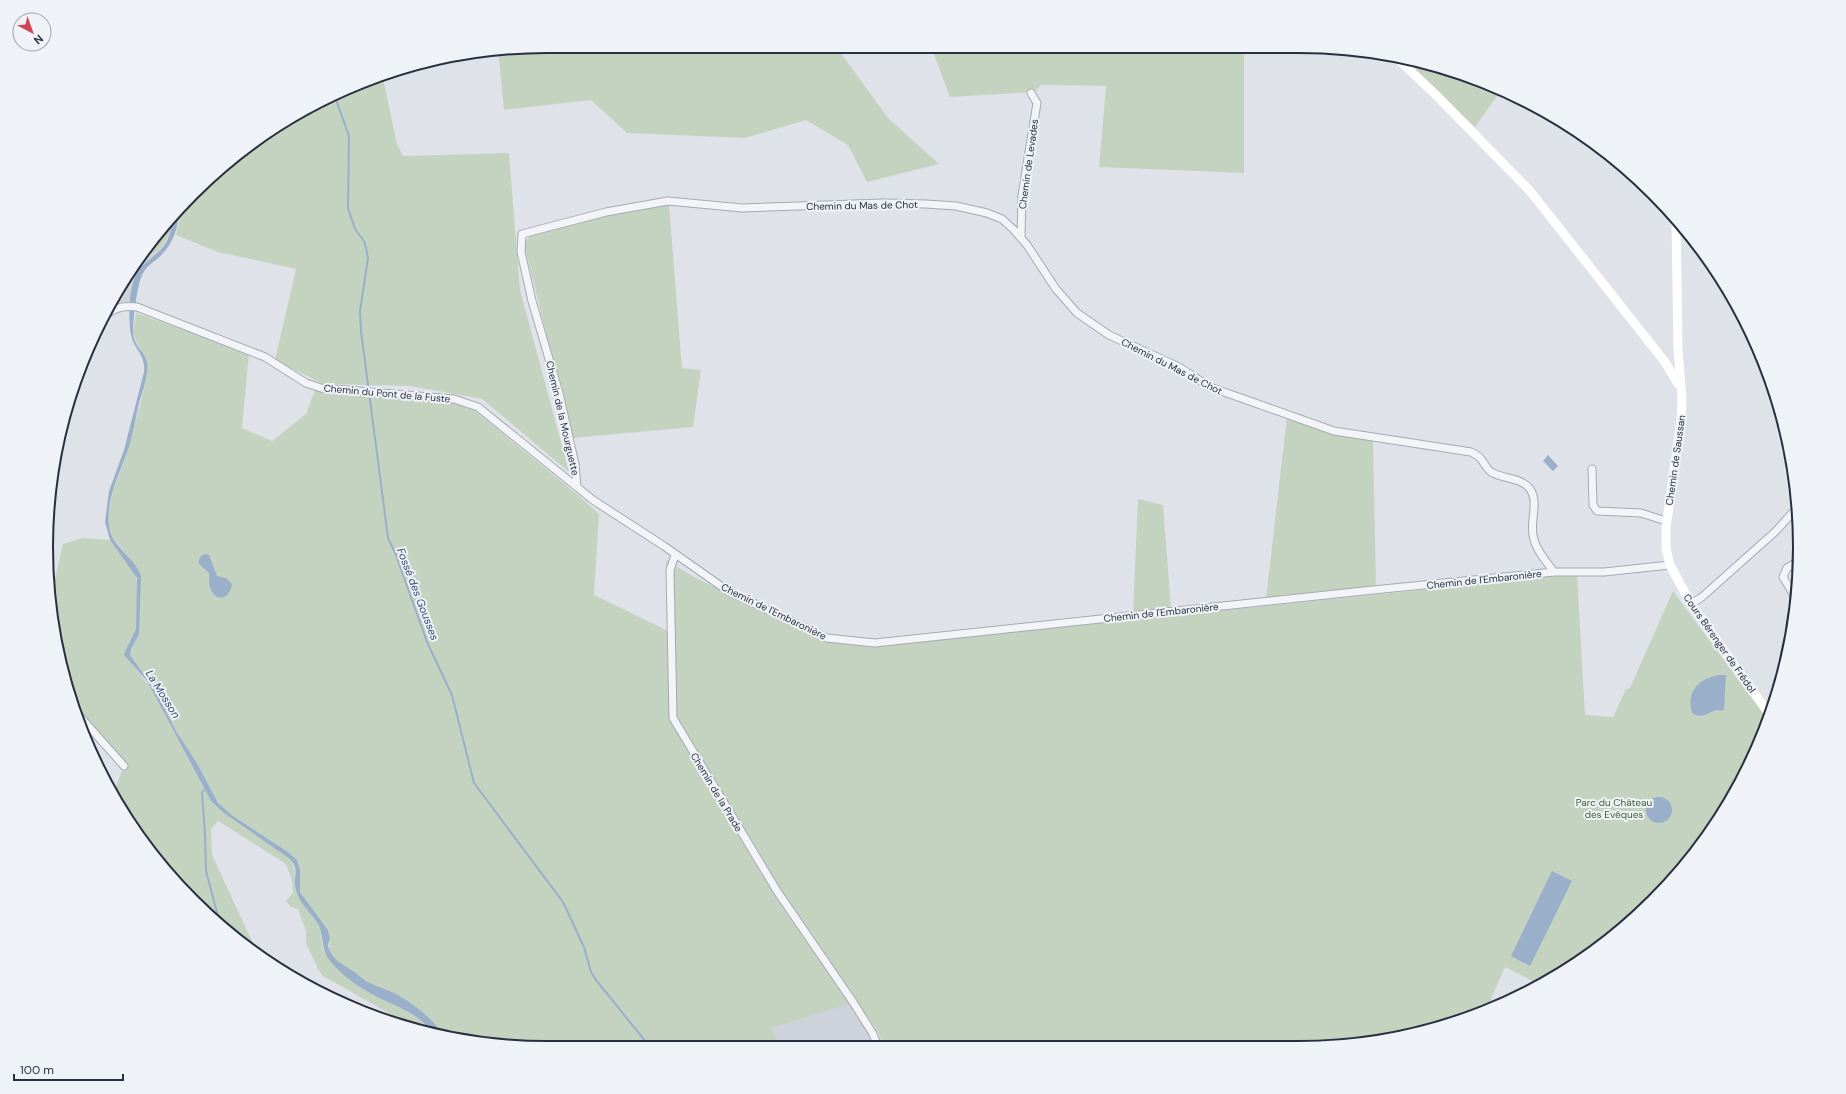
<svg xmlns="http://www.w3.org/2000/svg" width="1846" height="1094" viewBox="0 0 1846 1094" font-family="'DM Sans',sans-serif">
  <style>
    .built { fill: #cdd2db }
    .green { fill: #c4d3c0 }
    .water { fill: #9aafc9 }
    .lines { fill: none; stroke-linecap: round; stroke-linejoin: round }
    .stream { stroke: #9aafc9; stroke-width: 2 }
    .street-casing { stroke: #a4aab3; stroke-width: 9 }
    .primary-casing { stroke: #9fa6b5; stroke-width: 13 }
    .street { stroke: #f2f4f7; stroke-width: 7 }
    .secondary { stroke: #fff; stroke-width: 9 }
    .primary { stroke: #fff; stroke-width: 11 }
    .labels { text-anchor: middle; stroke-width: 4; stroke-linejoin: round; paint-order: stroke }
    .street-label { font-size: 10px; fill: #283040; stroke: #eff2f6 }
    .park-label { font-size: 10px; fill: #3b5c35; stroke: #eff2f6 }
    .water-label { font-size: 11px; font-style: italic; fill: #324c74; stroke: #eff2f6 }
    .rim { fill: none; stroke: #283040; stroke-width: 2 }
  </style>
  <rect width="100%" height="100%" fill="#dfe3e9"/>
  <!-- built -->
  <path class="built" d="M144,252H158L142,266L129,302L116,305L107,310L131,268Z
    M855,1001L883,1041L884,1047H780L771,1028Z"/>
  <!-- green -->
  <path class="green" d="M1244,47V173L1099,167L1106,86L1041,85L1034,92L950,97L932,49Z
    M838,49L888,118L939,164L867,182L848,145L806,120L745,138L627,133L591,100L504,110L498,50Z
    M1406,62L1460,73L1500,92L1475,127Z
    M382,74L397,144L403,156L509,153L520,290L569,472L482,399L410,386L323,384L275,360L296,269L218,252L176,235L179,222V209L193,193L242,149L325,98Z
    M669,204L682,368L701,370L693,427L572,438L524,244L532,233L608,215Z
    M174,215C172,230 168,240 158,252H144Z
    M136,313L249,353L242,428L272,441L306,414L315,390L450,402L475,411L579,496L599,514L594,595L668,631L670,719L732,823L849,1004L771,1028L780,1047H514L441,1032L431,1020L402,998L386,989L368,983L344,967L333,956L329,949L330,938L328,930L300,892L299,863L288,852L233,816L218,803L197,763L176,731L155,690L130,655L131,649L139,635L138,570L113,538L109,528L108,516L113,491L129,447L147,377V358L137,344L133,333Z
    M1287,416L1334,433L1373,441L1376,586L1266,599Z
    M1138,499L1163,505L1171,608L1133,612Z
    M83,538L110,540L134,572C140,584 139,618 135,631C133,639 128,646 125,654L150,687L211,801L223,812L287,857C300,868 292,879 297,893C302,906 316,916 320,929C322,937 321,946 325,953C338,973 360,988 381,999C398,1007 418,1014 430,1030L409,1026L408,1024L323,976L318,969L306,943V931L298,909L291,907L286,901L293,893L292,880L286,864L218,821L211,829L212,855L258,954L170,877L113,798L112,796L124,766L74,705L56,645L50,601L63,544Z
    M666,560L696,578L826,641L851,645L875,646L1577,574L1585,715L1613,717L1626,689L1630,688L1673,591L1768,720L1762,739L1716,825L1653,901L1550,981L1541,985L1505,967L1486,1010L1460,1021L1332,1047H884L883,1041L874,1026L770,877L676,719Z"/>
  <!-- water -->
  <path class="water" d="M179,209C179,229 172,247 156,260C149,265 144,269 141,278C137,287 131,330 134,338C139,354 150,352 147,373C146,383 142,393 139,403C136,417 133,433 129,447C120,473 106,498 109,526C112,548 135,557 141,576L139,635L131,649L130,655L155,690L176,731L197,763L218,803L233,816L288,852L297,860L300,869V892L328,930L330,938L328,946C332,960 345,966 356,973C360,976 363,980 368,982C377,987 387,989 396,994C412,1003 431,1017 441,1032L430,1030C418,1014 398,1007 381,999C363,990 343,977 330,961C321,950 324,938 319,926C313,914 299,904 296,890C292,876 302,869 287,857L224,813L211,801L147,681L125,656L124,654L136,629L137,578L110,540L105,522L109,491L124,450L144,372C146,354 134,350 131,335C128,317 128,281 141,267C150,258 161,252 167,241C172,230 172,218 179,209Z
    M1548,455L1558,466L1553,471L1543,461Z
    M205,554L209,555L217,576L226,578L232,584C231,597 218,604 211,590C208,585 210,579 209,573L199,564V560L201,556Z
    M1719,675H1726L1724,710C1721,711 1719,710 1717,710C1708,712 1703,720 1692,713C1686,692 1698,679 1719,675Z
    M1646 810a13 13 0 1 1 26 0a13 13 0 1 1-26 0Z
    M1552,871L1572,881L1530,966L1511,956Z"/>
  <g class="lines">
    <!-- stream -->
    <path class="stream" d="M334,94L349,136L348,208L355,229L364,241L366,248L368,258L360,311L361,331L388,538L396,555L427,642L452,695L474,783L563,902L584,947L591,972L596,980L650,1047
      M206,789L202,792L205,835L206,871L219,920"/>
    <!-- street casing -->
    <g class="street-casing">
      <path id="street" d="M1021,237L1022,195L1037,103L1031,93
        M100,321C111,309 120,305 137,307L265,357L306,383L321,388L454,399L478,407L593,500L664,546L728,591L827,638L875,643L1373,590L1554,572H1604L1670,565
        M1592,469L1593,505L1597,511L1641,513L1666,521
        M577,487L575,464L559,393L532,301L521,252L522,234L606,212L668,201L742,208L883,203L926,204L956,206L987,213L1002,219L1013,229L1027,245L1056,289L1077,313L1109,335L1179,367L1210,387L1334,431L1471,452C1475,454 1479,456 1481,459C1484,463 1487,469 1491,472C1502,479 1521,477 1530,489C1539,502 1530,520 1533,535C1535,549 1546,561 1554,572
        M675,555L670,570L673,718L777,891L853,1002L873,1034L878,1047
        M1795,597L1783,577L1787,568L1799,561
        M1691,604L1702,597L1776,531L1796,509
        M76,712L124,766"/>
    </g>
    <!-- primary casing -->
    <g class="primary-casing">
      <path id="primary" d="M50,485L51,479"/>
    </g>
    <!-- street -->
    <use href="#street" class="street"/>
    <!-- secondary -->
    <path class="secondary" d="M1399,60L1435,94L1530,191L1665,362L1678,384
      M1676,220L1678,349L1682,399L1681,421L1666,527V548L1670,565L1691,604L1769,714"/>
    <!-- primary -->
    <use href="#primary" class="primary"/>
  </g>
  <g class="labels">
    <!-- street labels -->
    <g class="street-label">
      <text transform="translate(1028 164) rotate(-82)" y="4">Chemin de Levades</text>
      <text transform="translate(862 205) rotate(-1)" y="4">Chemin du Mas de Chot</text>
      <text transform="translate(1172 366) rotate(27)" y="4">Chemin du Mas de Chot</text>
      <text transform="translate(387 393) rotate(5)" y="4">Chemin du Pont de la Fuste</text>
      <text transform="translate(563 418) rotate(77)" y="4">Chemin de la Mourguette</text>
      <text transform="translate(1675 460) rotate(-82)" y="4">Chemin de Saussan</text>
      <text transform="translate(1484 579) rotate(-6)" y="4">Chemin de l'Embaronière</text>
      <text transform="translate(774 611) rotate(26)" y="4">Chemin de l'Embaronière</text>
      <text transform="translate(1161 612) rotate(-6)" y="4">Chemin de l'Embaronière</text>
      <text transform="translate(1720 643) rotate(55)" y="4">Cours Bérenger de Frédol</text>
      <text transform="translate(717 792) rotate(59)" y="4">Chemin de la Prade</text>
    </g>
    <!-- park labels -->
    <g class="park-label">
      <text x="1614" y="806">Parc du Château<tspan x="1614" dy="12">des Evêques</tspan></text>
    </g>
    <!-- water labels -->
    <g class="water-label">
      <text transform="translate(418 594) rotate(69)" y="4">Fossé des Gousses</text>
      <text transform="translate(163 694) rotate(58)" y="4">La Mosson</text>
    </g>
  </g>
  <!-- crop -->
  <path d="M0 0H1846V1094H0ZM547 53H1299A494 494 0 0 1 1793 547V547A494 494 0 0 1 1299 1041H547A494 494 0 0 1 53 547V547A494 494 0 0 1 547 53Z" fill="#eff2f6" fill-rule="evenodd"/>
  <path class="rim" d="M547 53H1299A494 494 0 0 1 1793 547V547A494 494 0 0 1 1299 1041H547A494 494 0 0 1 53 547V547A494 494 0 0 1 547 53Z"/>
  <!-- north arrow -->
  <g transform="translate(32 32) rotate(139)"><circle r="19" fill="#eff2f6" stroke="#9fa4ad"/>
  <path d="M0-3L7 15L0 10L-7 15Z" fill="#cf4352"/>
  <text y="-6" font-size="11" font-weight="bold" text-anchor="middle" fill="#283040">N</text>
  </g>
  <!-- scale -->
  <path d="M14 1074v6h109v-6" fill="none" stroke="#283040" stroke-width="2"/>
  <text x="20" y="1074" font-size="12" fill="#283040" stroke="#eff2f6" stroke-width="3" paint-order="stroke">100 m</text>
</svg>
